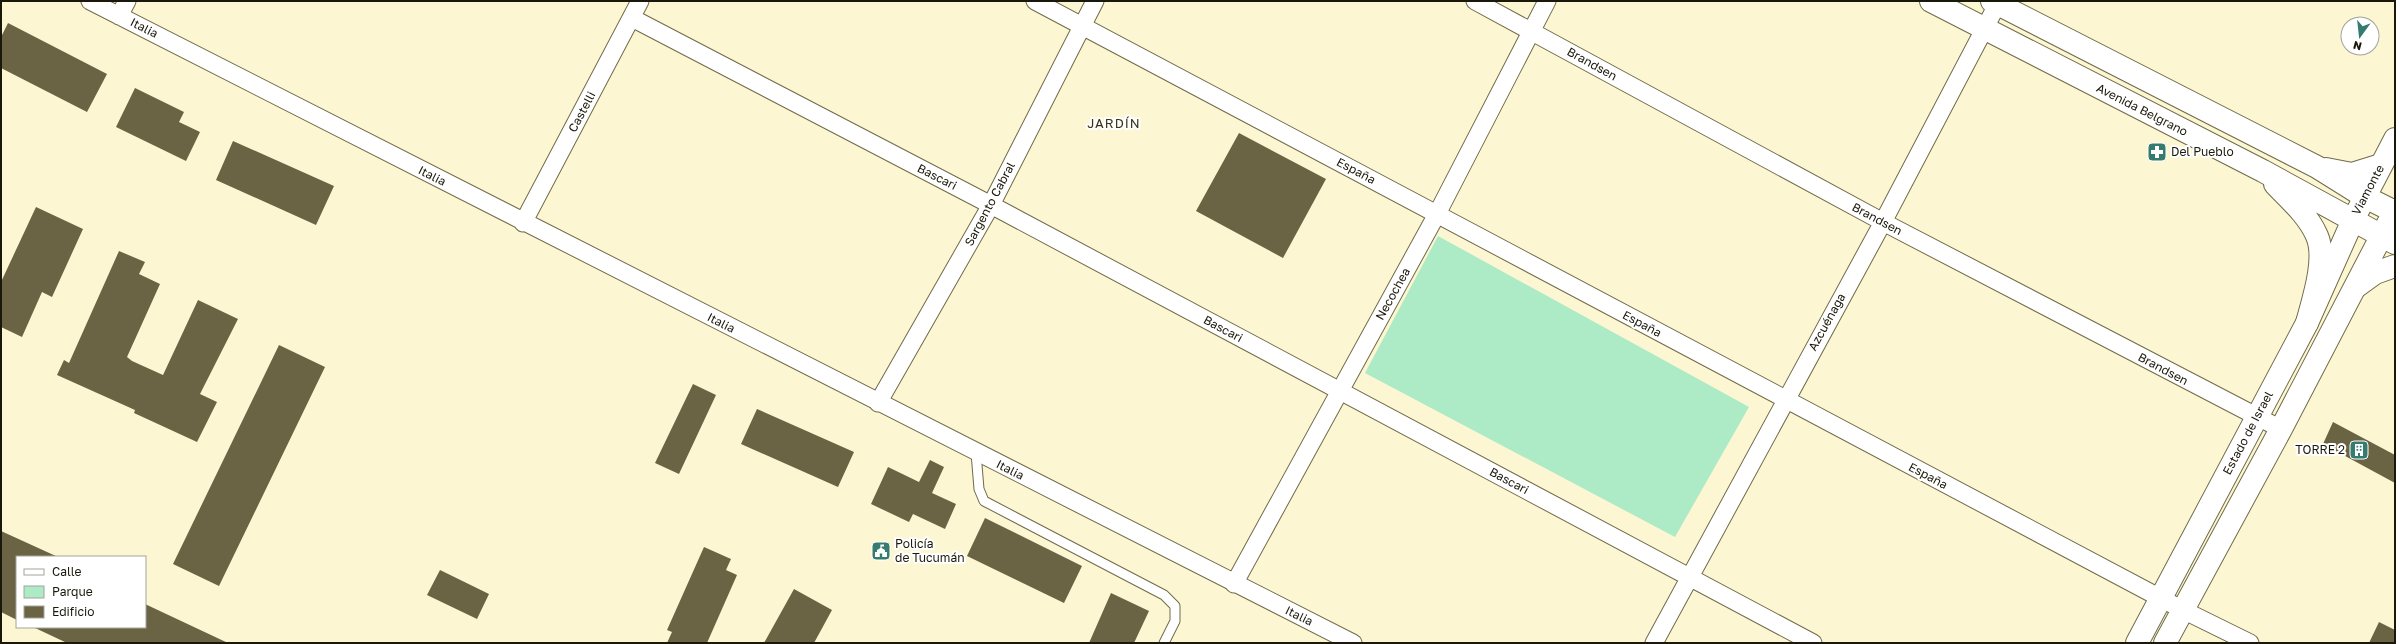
<svg xmlns="http://www.w3.org/2000/svg" width="2396" height="644" viewBox="0 0 2396 644" font-family="'Golos Text',sans-serif">
  <style>
    .green { fill: #adeac6 }
    .building { fill: #6a6444 }
    .lines { fill: none; stroke-linecap: round; stroke-linejoin: round }
    .service-casing { stroke: #706b4a; stroke-width: 11 }
    .minor-casing { stroke: #706b4a; stroke-width: 19 }
    .secondary-casing { stroke: #706b4a; stroke-width: 24 }
    .primary-casing { stroke: #706b4a; stroke-width: 24 }
    .service { stroke: #fff; stroke-width: 9 }
    .minor { stroke: #fff; stroke-width: 17 }
    .secondary { stroke: #fff; stroke-width: 22 }
    .primary { stroke: #fff; stroke-width: 22 }
    .labels { text-anchor: middle; stroke-width: 4; stroke-linejoin: round; paint-order: stroke }
    .street-label { font-size: 12px; fill: #1a180b; stroke: #fff }
    .poi-label { font-size: 12px; fill: #1a180b; stroke: #fff; text-anchor: start }
    .neighbourhood-label { font-size: 13px; letter-spacing: 1px; fill: #393415; stroke: #fff }
  </style>
  <rect width="100%" height="100%" fill="#fcf6d2"/>
  <!-- green -->
  <path class="green" d="M1438,236L1749,407L1675,537L1365,373Z"/>
  <!-- building -->
  <path class="building" d="M8,23L107,74L87,112L1,68V37Z
    M135,88L184,112L179,122L200,132L186,161L116,127Z
    M1239,133L1326,179L1283,258L1196,211Z
    M233,141L334,186L316,225L216,180Z
    M36,207L83,229L52,297L42,292L22,337L1,327V282Z
    M119,251L145,262L139,274L160,284L127,357L132,361L163,375L198,300L238,319L200,394L217,402L197,442L134,413L135,410L57,375L64,360L69,363Z
    M279,345L325,367L219,586L173,564Z
    M693,384L716,395L679,474L655,463Z
    M757,409L854,452L838,487L741,444Z
    M2333,422L2395,455V483L2323,444Z
    M930,460L944,467L932,493L956,504L945,529L913,514L909,522L871,504L888,467L919,482Z
    M985,518L1082,566L1064,603L967,556Z
    M1,531L58,557H17V620L1,612Z
    M704,547L731,559L726,570L737,575L707,643H667L672,632L667,630Z
    M440,570L489,594L477,619L427,595Z
    M794,589L832,610L814,643H764Z
    M1111,593L1149,611L1134,643H1089Z
    M145,604L228,643H67L33,627H145Z
    M2379,622L2395,630V643H2369Z"/>
  <g class="lines">
    <!-- service casing -->
    <g class="service-casing">
      <path id="service" d="M976,453L979,489L984,501L1164,595L1175,606V621L1164,643"/>
    </g>
    <!-- minor casing -->
    <g class="minor-casing">
      <path id="minor" d="M90,1L1353,643
        M1035,1L2183,610L2250,643
        M1475,1L1883,222L2281,429
        M119,16L127,1
        M632,18L991,205L1813,643
        M523,223L640,1
        M878,403L991,205L1095,1
        M1234,584L1437,214L1547,1
        M1654,643L1883,222L1999,1"/>
    </g>
    <!-- secondary casing -->
    <g class="secondary-casing">
      <path id="secondary" d="M2137,643L2307,323L2353,220L2395,139
        M2165,643L2281,429L2395,210"/>
    </g>
    <!-- primary casing -->
    <g class="primary-casing">
      <path id="primary" d="M1931,1L2263,171L2395,243
        M1992,1L2317,167L2365,197L2395,212
        M2326,169L2352,174L2381,165
        M2275,184C2290,200 2308,215 2317,236C2327,259 2313,300 2307,323
        M2357,286L2375,273L2395,266"/>
    </g>
    <!-- service -->
    <use href="#service" class="service"/>
    <!-- minor -->
    <use href="#minor" class="minor"/>
    <!-- secondary -->
    <use href="#secondary" class="secondary"/>
    <!-- primary -->
    <use href="#primary" class="primary"/>
  </g>
  <!-- icons -->
  <defs>
    <g id="pharmacy-square" transform="scale(1)"><rect x="-9" y="-9" width="18" height="18" rx="4" fill="#367b6f" stroke="#fff"/><path d="M-2-6h4v4h4v4h-4v4h-4v-4h-4v-4h4Z" fill="#fff"/></g>
    <g id="building-square" transform="scale(1)"><rect x="-9" y="-9" width="18" height="18" rx="4" fill="#367b6f" stroke="#fff"/><path d="M-4-6H4V6H1V3H-1V6H-4ZM-2.5-4.3h1.7v1.8h-1.7ZM.8-4.3h1.7v1.8H.8ZM-2.5-1h1.7V.8h-1.7ZM.8-1h1.7V.8H.8Z" fill="#fff"/></g>
    <g id="civic-square" transform="scale(1)"><rect x="-9" y="-9" width="18" height="18" rx="4" fill="#367b6f" stroke="#fff"/><path d="M-.6-6.5H3V-4.5H.6V-3L4-1V1h2V6H-6V1h2V-1L-.6-3ZM-1.2 2.5V6h2.4V2.5Z" fill="#fff"/></g>
  </defs>
  <g fill-rule="evenodd">
    <use href="#pharmacy-square" x="2157" y="152"/>
    <use href="#building-square" x="2359" y="450"/>
    <use href="#civic-square" x="881" y="551"/>
  </g>
  <g class="labels">
    <!-- street labels -->
    <g class="street-label">
      <text transform="translate(144 28) rotate(27)" y="4">Italia</text>
      <text transform="translate(1592 64) rotate(29)" y="4">Brandsen</text>
      <text transform="translate(2142 110) rotate(27)" y="4">Avenida Belgrano</text>
      <text transform="translate(582 112) rotate(-62)" y="4">Castelli</text>
      <text transform="translate(1356 171) rotate(28)" y="4">España</text>
      <text transform="translate(432 176) rotate(27)" y="4">Italia</text>
      <text transform="translate(937 177) rotate(27)" y="4">Bascari</text>
      <text transform="translate(2368 190) rotate(-62)" y="4">Viamonte</text>
      <text transform="translate(990 204) rotate(-62)" y="4">Sargento Cabral</text>
      <text transform="translate(1877 219) rotate(28)" y="4">Brandsen</text>
      <text transform="translate(1393 294) rotate(-61)" y="4">Necochea</text>
      <text transform="translate(1827 322) rotate(-61)" y="4">Azcuénaga</text>
      <text transform="translate(721 323) rotate(27)" y="4">Italia</text>
      <text transform="translate(1642 324) rotate(28)" y="4">España</text>
      <text transform="translate(1223 329) rotate(28)" y="4">Bascari</text>
      <text transform="translate(2163 369) rotate(28)" y="4">Brandsen</text>
      <text transform="translate(2248 433) rotate(-62)" y="4">Estado de Israel</text>
      <text transform="translate(1010 470) rotate(27)" y="4">Italia</text>
      <text transform="translate(1928 476) rotate(28)" y="4">España</text>
      <text transform="translate(1509 481) rotate(28)" y="4">Bascari</text>
      <text transform="translate(1299 616) rotate(26)" y="4">Italia</text>
    </g>
    <!-- poi labels -->
    <g class="poi-label">
      <text x="2171" y="156">Del Pueblo</text>
      <text x="2345" y="454" text-anchor="end">TORRE 2</text>
      <text x="895" y="548">Policía<tspan x="895" dy="14">de Tucumán</tspan></text>
    </g>
    <!-- neighbourhood labels -->
    <g class="neighbourhood-label">
      <text x="1114" y="128">JARDÍN</text>
    </g>
  </g>
  <!-- border -->
  <rect width="2396" height="644" fill="none" stroke="#1a180b" stroke-width="4"/>
  <!-- legend -->
  <rect x="16" y="556" width="130" height="72" fill="#ffffff" stroke="#a3a39d"/>
  <rect x="24" y="569" width="20" height="6" fill="#ffffff" stroke="#a3a39d"/>
  <text x="52" y="576" font-size="12" fill="#1a180b">Calle</text>
  <rect x="24" y="586" width="20" height="12" fill="#adeac6" stroke="#a3a39d"/>
  <text x="52" y="596" font-size="12" fill="#1a180b">Parque</text>
  <rect x="24" y="606" width="20" height="12" fill="#6a6444" stroke="#a3a39d"/>
  <text x="52" y="616" font-size="12" fill="#1a180b">Edificio</text>
  <!-- north arrow -->
  <g transform="translate(2360 36) rotate(195)"><circle r="19" fill="#ffffff" stroke="#a3a39d"/>
  <path d="M0-3L7 15L0 10L-7 15Z" fill="#367b6f"/>
  <text y="-6" font-size="11" font-weight="bold" text-anchor="middle" fill="#1a180b">N</text>
  </g>
</svg>
